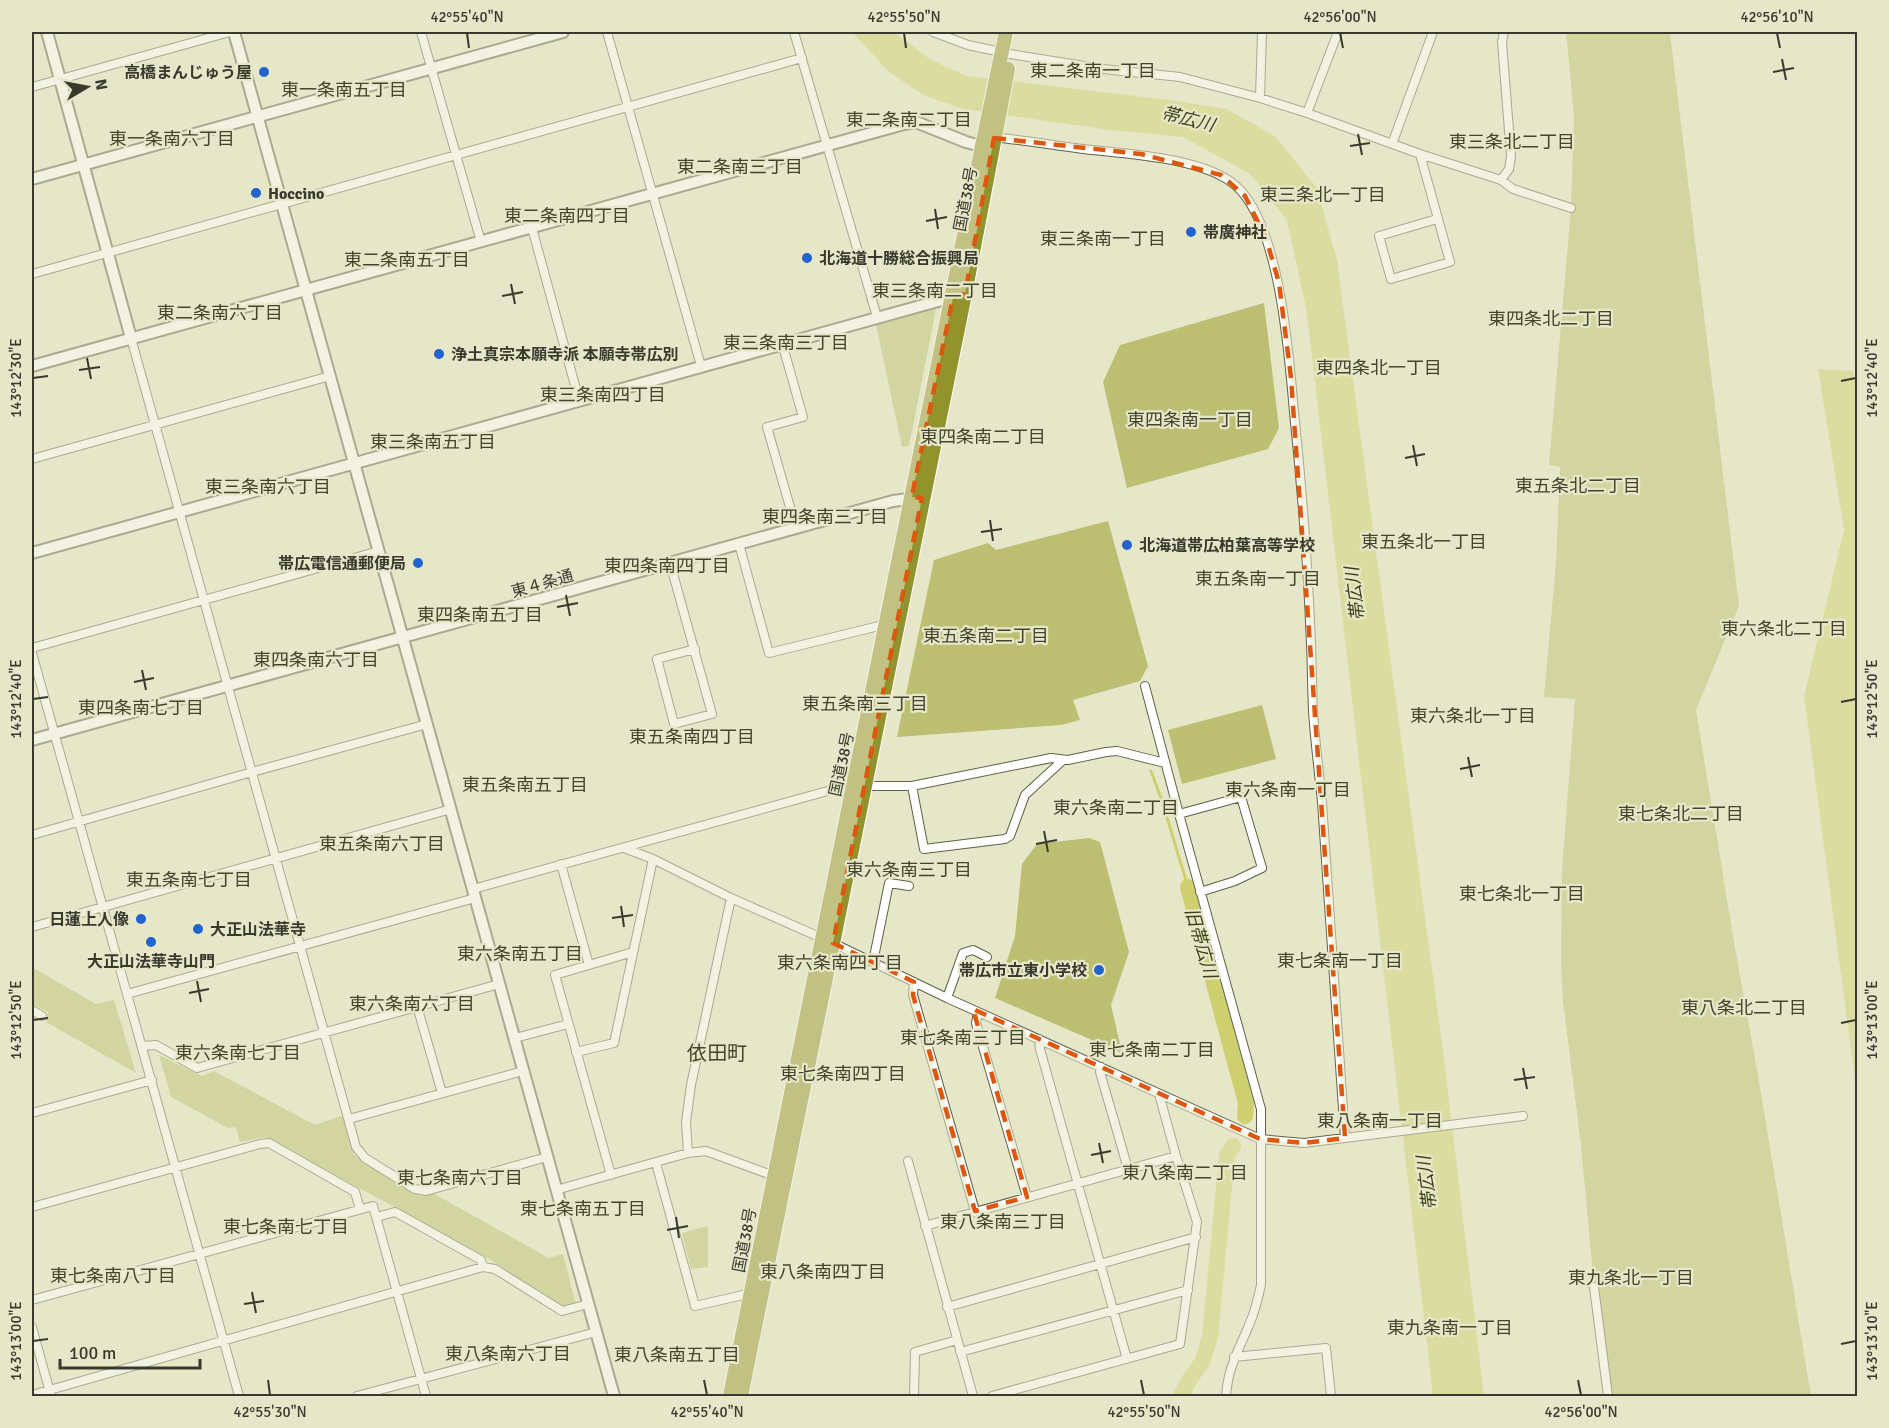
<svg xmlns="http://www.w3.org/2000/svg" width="1889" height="1428" viewBox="0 0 1889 1428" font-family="Signika,'Noto Sans JP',sans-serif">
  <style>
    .green { fill: #bcbe72 }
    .water { fill: #ced070 }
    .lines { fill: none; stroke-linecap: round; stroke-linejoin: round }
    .stream { stroke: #ced070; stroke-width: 3 }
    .river { stroke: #ced070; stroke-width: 16 }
    .street-casing { stroke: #606147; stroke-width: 10 }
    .secondary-casing { stroke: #606147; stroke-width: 14 }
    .highway-casing { stroke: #fff; stroke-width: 16 }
    .street { stroke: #fff; stroke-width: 8 }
    .secondary { stroke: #fff; stroke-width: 10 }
    .highway { stroke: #92932d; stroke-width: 14 }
    .marked { fill: none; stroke: #df570e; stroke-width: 4.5; stroke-dasharray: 12 8; stroke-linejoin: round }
    .ticks { fill: none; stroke: #393a2e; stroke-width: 2 }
    .poi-dot { fill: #2163cf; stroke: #e6e7c9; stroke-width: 2 }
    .labels { text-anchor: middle; stroke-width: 4.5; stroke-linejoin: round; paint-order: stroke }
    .poi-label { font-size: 16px; font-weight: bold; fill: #393a2e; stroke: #e6e7c9; text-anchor: start }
    .street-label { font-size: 16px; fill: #393a2e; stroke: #e6e7c9 }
    .neighbourhood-label { font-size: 18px; fill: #44452c; stroke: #e6e7c9 }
    .water-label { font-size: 18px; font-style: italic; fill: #3f3f16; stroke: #e6e7c9 }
    .quarter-label { font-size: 20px; fill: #44452c; stroke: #e6e7c9 }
    .neatline { fill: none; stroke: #393a2e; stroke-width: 2 }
    .ticks-label { font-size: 15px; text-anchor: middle; fill: #393a2e }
  </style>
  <rect width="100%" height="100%" fill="#e6e7c9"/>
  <!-- green -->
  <path class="green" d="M1566,32H1670L1739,606L1696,710L1734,942L1760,1087L1811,1396H1608L1594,1287L1581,1145L1563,1001L1561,960L1562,870L1575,699L1544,697L1556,562L1560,467L1549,465L1571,208L1574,116Z
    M1264,303L1279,428L1268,449L1127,488L1103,382L1120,345Z
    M936,309L909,446L902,447L876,325Z
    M1108,521L1148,666L1140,681L1073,700L1080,720L1061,725L897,737L934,560L988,543L996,550Z
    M1262,705L1276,759L1182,784L1168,730Z
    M1089,838L1100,842L1129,952L1111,1005L1122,1053L995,998L1015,936L1022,864L1037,844Z
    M32,967L96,1004L114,1000L136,1073L46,1022L48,1012L32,1004Z
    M159,1055L202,1076L214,1071L315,1125L344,1115L354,1155L419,1196L433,1193L549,1258L563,1254L576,1304L562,1306L491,1260L266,1137L240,1142L236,1127L228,1128L171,1097Z
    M708,1226V1267L691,1269L682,1233Z"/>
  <!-- water -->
  <path class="water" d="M852,32H894L931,60L967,76L1170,100L1227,109L1276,137L1317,188L1337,260L1445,1066L1484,1396H1433L1315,382L1306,308L1287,220L1250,174L1183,137L1110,130L963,109L923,95L888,71Z
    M1818,369L1853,371L1858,389L1857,1095L1804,696L1844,530Z"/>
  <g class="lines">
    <!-- stream -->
    <path class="stream" d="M1151,771L1162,801L1188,887"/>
    <!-- river -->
    <path class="river" d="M1188,887L1246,1103L1245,1116
      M1181,1396L1190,1379L1202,1362L1210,1337L1227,1155L1233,1146"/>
    <!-- street casing -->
    <g class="street-casing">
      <path id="street" d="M421,32L481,242
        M607,32L701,366
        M794,32L877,317
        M933,32L968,45L1010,54L1103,69L1180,77L1260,98L1307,113L1420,154L1501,180L1513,189L1571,208
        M32,87L230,32
        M1260,98L1262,32
        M1307,113L1338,32
        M992,137C1022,140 1052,145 1083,149C1125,154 1202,157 1235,185C1280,223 1289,355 1294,412C1302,489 1308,566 1311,644C1312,666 1312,689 1313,711C1315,741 1319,772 1322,802C1330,914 1337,1026 1345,1138
        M1392,144L1433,32
        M1420,154L1450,262L1391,279L1379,236L1437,219
        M1501,180L1509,169L1511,156L1502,42L1504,32
        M532,228L579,400
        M32,274L802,58
        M131,338L356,1147L365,1158L415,1189L426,1191L547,1157
        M782,343L803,417L767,427L796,528
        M32,459L330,376
        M739,544L769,653L887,624
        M670,563L712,714L674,724L657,659L695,649
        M32,648L379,551
        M32,653L239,1396
        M1145,686L1179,814L1261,1109V1285C1258,1299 1255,1312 1249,1325C1238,1352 1228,1367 1226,1396
        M864,786H912L1051,758L1068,760L1106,752L1117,751L1165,763
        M912,786L924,849L1005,839L1010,836L1025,795L1063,760
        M1179,814L1241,797L1262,868L1235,881L1200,892
        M32,835L252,772L427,724
        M624,848L653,859L731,898L833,943L947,998L1260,1139L1304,1143L1523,1116
        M561,864L589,965
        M473,889L853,784
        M32,927L451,809
        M873,962L889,883L909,886
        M914,982L913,995L975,1211
        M127,994L475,898
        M947,998L963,953L973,950L987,957
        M417,1006L442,1093
        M32,1010L42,1016
        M978,1012L976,1023L1027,1197
        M515,1038L568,1024
        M1039,1039L1040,1049L1127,1359
        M142,1046L156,1045L197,1068L499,984
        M576,1052L614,1043L653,859
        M1101,1067L1100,1072L1128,1169
        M32,1113L152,1080
        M349,1119L523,1071
        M688,1153L686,1122L691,1085L731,898
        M908,1161L973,1396
        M656,1163L695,1306L743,1295L750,1297
        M611,1175L555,975L633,952
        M556,1190L688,1153L706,1151L774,1176
        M32,1207L260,1144L269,1143L355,1192L360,1209
        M377,1217L395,1212L481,1260L483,1267
        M925,1226L1176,1156
        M1594,1287L1608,1396
        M32,1300L373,1206L426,1396
        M947,1307L1196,1237
        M32,1327L51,1396
        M960,1352L1188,1290
        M1234,1357L1326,1348L1331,1396
        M32,1395L483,1267L495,1269L562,1311L588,1304
        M357,1396L596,1332
        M914,1396L915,1352L957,1340
        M992,1396L1180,1344L1197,1222L1176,1156L1159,1094"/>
    </g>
    <!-- secondary casing -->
    <g class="secondary-casing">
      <path id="secondary" d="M47,32L131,338
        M234,32L614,1396
        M32,179L563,32
        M32,366L904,124L916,122L966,142L989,148
        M32,553L956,296
        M32,740L893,501L916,498"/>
    </g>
    <!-- highway casing -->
    <g class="highway-casing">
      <path id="highway" d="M730,1396L982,146L1006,32
        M741,1396L965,294L1008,69"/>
    </g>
    <!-- street -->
    <use href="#street" class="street"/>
    <!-- secondary -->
    <use href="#secondary" class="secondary"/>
    <!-- highway -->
    <use href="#highway" class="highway"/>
  </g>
  <!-- marked area -->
  <path d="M0 0H1889V1428H0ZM994,138L1141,154L1221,175L1245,196L1266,238L1279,283L1291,378L1345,1138L1304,1143L1260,1139L973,1009L1027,1197L975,1211L913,995L914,982L833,943L922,498L912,497L915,481L953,298L965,294Z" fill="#e6e7c9" fill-opacity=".55" fill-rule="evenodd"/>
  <path class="marked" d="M994,138L1141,154L1221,175L1245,196L1266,238L1279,283L1291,378L1345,1138L1304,1143L1260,1139L973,1009L1027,1197L975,1211L913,995L914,982L833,943L922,498L912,497L915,481L953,298L965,294Z"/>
  <!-- ticks -->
  <path class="ticks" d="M467,33L469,48M904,33L906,48M1340,33L1343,48M1777,33L1780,48M1782,59L1786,80M1773,72L1794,68M1358,134L1362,155M1350,146L1370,143M935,209L938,229M926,221L947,217M511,284L515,304M502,296L523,292M87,358L91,379M79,370L100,367M33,378L48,376M1841,381L1856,378M1413,445L1417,466M1405,458L1425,454M990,520L993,541M981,532L1002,529M566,595L570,616M557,607L578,603M142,670L146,690M134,682L154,678M33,699L48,697M1841,702L1856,699M1468,757L1472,777M1460,769L1480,765M1044,831L1048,852M1036,844L1057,840M621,906L624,927M612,918L633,915M197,981L201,1002M189,993L209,989M33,1020L48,1018M1841,1023L1856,1020M1523,1068L1527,1089M1514,1080L1535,1077M1099,1143L1103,1163M1091,1155L1111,1151M676,1217L679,1238M667,1230L688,1226M252,1292L256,1313M244,1304L264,1301M33,1341L48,1339M1841,1344L1856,1341M268,1380L270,1395M704,1380L707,1395M1141,1380L1144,1395M1578,1380L1581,1395"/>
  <!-- markers -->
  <g class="poi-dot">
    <circle cx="264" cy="72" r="6"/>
    <circle cx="256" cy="193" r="6"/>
    <circle cx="1191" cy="232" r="6"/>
    <circle cx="807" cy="258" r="6"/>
    <circle cx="439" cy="354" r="6"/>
    <circle cx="1127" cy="545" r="6"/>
    <circle cx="418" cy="563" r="6"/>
    <circle cx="141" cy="919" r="6"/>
    <circle cx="198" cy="929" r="6"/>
    <circle cx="151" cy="942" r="6"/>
    <circle cx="1099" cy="970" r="6"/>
  </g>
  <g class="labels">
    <!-- poi labels -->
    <g class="poi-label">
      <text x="252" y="78" text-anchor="end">高橋まんじゅう屋</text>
      <text x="268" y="199">Hoccino</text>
      <text x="1203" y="238">帯廣神社</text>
      <text x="819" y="264">北海道十勝総合振興局</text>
      <text x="451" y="360">浄土真宗本願寺派 本願寺帯広別</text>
      <text x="1139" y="551">北海道帯広柏葉高等学校</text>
      <text x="406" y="569" text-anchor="end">帯広電信通郵便局</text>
      <text x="129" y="925" text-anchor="end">日蓮上人像</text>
      <text x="210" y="935">大正山法華寺</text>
      <text x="151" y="967" text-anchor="middle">大正山法華寺山門</text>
      <text x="1087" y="976" text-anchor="end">帯広市立東小学校</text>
    </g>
    <!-- street labels -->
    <g class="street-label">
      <text transform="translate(965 199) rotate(-79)" y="6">国道38号</text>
      <text transform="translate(542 583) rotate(-16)" y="6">東４条通</text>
      <text transform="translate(841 764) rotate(-78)" y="6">国道38号</text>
      <text transform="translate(744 1240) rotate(-79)" y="6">国道38号</text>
    </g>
    <!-- neighbourhood labels -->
    <g class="neighbourhood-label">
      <text x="1093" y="77">東二条南一丁目</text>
      <text x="344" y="96">東一条南五丁目</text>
      <text x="909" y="126">東二条南二丁目</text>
      <text x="172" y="145">東一条南六丁目</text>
      <text x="1512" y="148">東三条北二丁目</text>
      <text x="740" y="173">東二条南三丁目</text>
      <text x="1323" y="201">東三条北一丁目</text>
      <text x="567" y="222">東二条南四丁目</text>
      <text x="1103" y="245">東三条南一丁目</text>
      <text x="407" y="266">東二条南五丁目</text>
      <text x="935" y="297">東三条南二丁目</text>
      <text x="220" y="319">東二条南六丁目</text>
      <text x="1551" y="325">東四条北二丁目</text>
      <text x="786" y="349">東三条南三丁目</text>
      <text x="1379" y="374">東四条北一丁目</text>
      <text x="603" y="401">東三条南四丁目</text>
      <text x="1190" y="426">東四条南一丁目</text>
      <text x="983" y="443">東四条南二丁目</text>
      <text x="433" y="448">東三条南五丁目</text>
      <text x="1578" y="492">東五条北二丁目</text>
      <text x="268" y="493">東三条南六丁目</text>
      <text x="825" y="523">東四条南三丁目</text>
      <text x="1424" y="548">東五条北一丁目</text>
      <text x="667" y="572">東四条南四丁目</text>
      <text x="1258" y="585">東五条南一丁目</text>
      <text x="480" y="621">東四条南五丁目</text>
      <text x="1784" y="635">東六条北二丁目</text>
      <text x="986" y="642">東五条南二丁目</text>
      <text x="316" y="666">東四条南六丁目</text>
      <text x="865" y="710">東五条南三丁目</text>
      <text x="141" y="714">東四条南七丁目</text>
      <text x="1473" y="722">東六条北一丁目</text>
      <text x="692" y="743">東五条南四丁目</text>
      <text x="525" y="791">東五条南五丁目</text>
      <text x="1288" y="796">東六条南一丁目</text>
      <text x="1116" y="814">東六条南二丁目</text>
      <text x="1681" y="820">東七条北二丁目</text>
      <text x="382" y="850">東五条南六丁目</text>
      <text x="909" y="876">東六条南三丁目</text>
      <text x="189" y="886">東五条南七丁目</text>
      <text x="1522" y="900">東七条北一丁目</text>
      <text x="520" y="960">東六条南五丁目</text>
      <text x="1340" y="967">東七条南一丁目</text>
      <text x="840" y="969">東六条南四丁目</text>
      <text x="412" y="1010">東六条南六丁目</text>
      <text x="1744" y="1014">東八条北二丁目</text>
      <text x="963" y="1044">東七条南三丁目</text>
      <text x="1152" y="1056">東七条南二丁目</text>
      <text x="238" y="1059">東六条南七丁目</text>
      <text x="843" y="1080">東七条南四丁目</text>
      <text x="1380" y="1127">東八条南一丁目</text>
      <text x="1185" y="1179">東八条南二丁目</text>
      <text x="460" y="1184">東七条南六丁目</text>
      <text x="583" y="1215">東七条南五丁目</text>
      <text x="1003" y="1228">東八条南三丁目</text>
      <text x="286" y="1233">東七条南七丁目</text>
      <text x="823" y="1278">東八条南四丁目</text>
      <text x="113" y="1282">東七条南八丁目</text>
      <text x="1631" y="1284">東九条北一丁目</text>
      <text x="1450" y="1334">東九条南一丁目</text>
      <text x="508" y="1360">東八条南六丁目</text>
      <text x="677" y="1361">東八条南五丁目</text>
    </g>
    <!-- water labels -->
    <g class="water-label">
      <text transform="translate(1188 119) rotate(14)" y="6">帯広川</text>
      <text transform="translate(1355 594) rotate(-97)" y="6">帯広川</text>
      <text transform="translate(1201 943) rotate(74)" y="6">旧帯広川</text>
      <text transform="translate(1427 1183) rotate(-97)" y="6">帯広川</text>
    </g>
    <!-- quarter labels -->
    <g class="quarter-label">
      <text x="717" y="1060">依田町</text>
    </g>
  </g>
  <!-- border -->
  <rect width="1889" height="1428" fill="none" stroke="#e6e7c9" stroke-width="66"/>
  <!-- north arrow -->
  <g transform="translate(87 87) rotate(80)" stroke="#e6e7c9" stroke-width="4.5" paint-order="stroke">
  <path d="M0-4.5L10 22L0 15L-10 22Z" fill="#393a2e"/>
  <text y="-9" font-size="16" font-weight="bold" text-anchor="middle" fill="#393a2e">N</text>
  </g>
  <!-- scale -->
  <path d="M60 1359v9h140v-9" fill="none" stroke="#393a2e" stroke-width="3"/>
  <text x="69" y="1359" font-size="18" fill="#393a2e" stroke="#e6e7c9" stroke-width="4.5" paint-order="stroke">100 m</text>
  <rect x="33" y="33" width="1823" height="1362" class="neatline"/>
  <g class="ticks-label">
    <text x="467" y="22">42°55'40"N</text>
    <text x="904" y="22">42°55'50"N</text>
    <text x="1340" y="22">42°56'00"N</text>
    <text x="1777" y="22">42°56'10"N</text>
    <text transform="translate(1872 378) rotate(-90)" y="5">143°12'40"E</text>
    <text transform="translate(16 378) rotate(-90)" y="5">143°12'30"E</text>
    <text transform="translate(1872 699) rotate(-90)" y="5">143°12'50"E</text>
    <text transform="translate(16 699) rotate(-90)" y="5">143°12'40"E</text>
    <text transform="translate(1872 1020) rotate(-90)" y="5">143°13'00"E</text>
    <text transform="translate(16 1020) rotate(-90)" y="5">143°12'50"E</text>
    <text transform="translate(1872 1341) rotate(-90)" y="5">143°13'10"E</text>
    <text transform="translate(16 1341) rotate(-90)" y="5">143°13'00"E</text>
    <text x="270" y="1417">42°55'30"N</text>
    <text x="707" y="1417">42°55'40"N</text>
    <text x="1144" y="1417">42°55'50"N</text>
    <text x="1581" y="1417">42°56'00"N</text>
  </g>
</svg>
